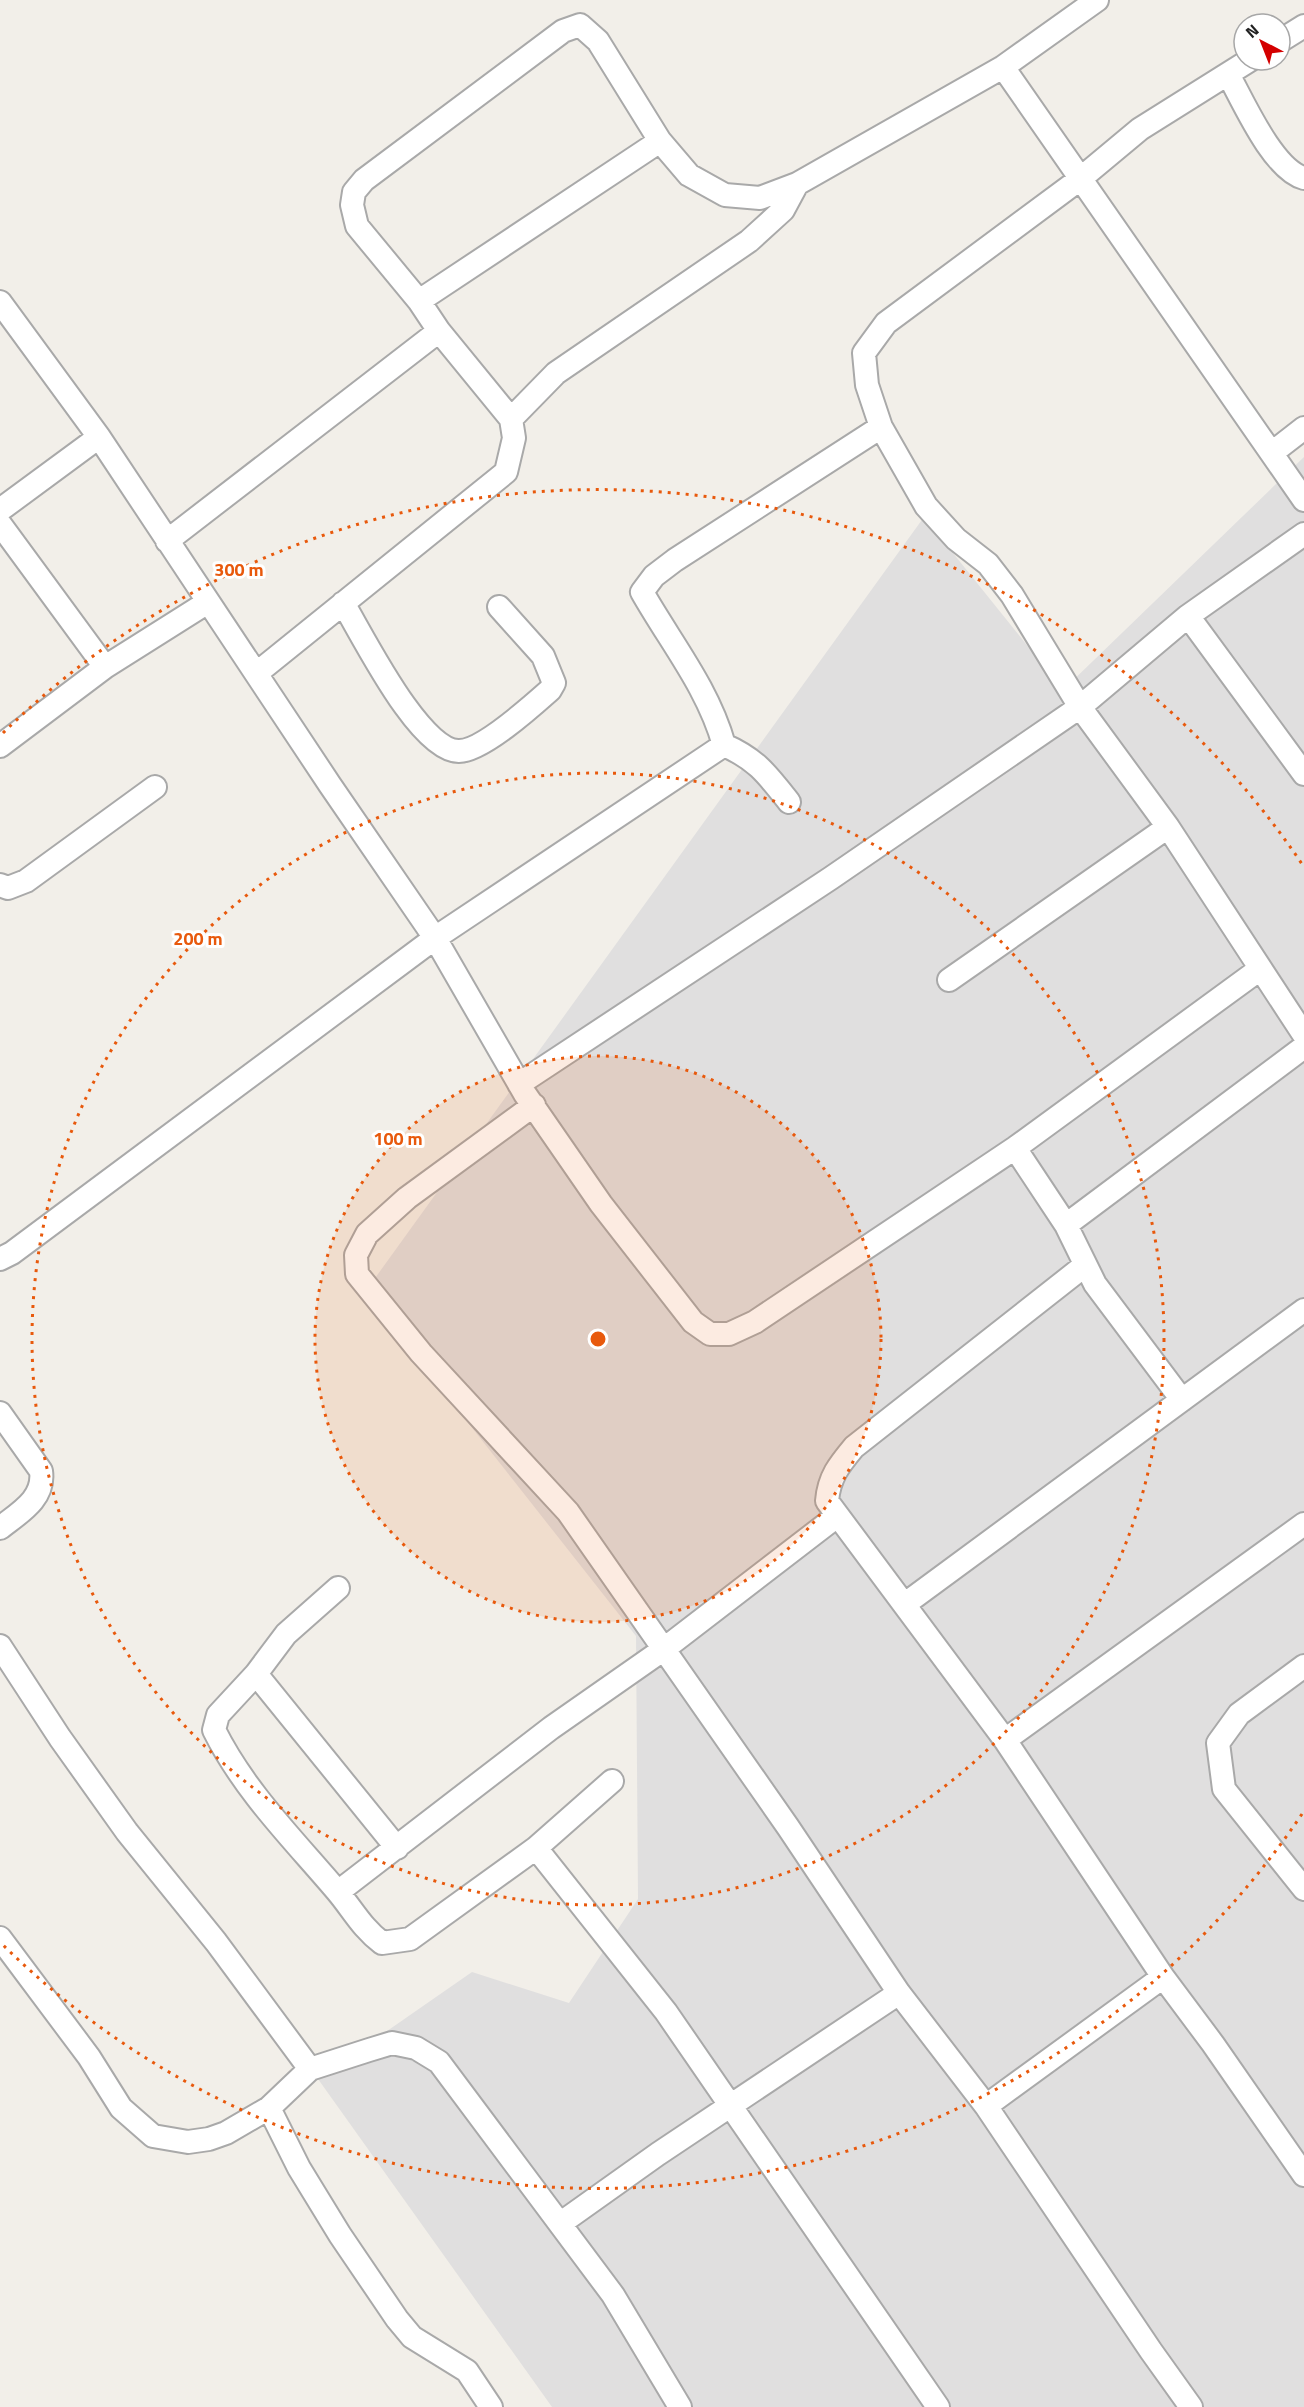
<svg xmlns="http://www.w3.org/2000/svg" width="1304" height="2407" viewBox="0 0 1304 2407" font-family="'Titillium Web',sans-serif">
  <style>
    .residential { fill: #e0dfdf }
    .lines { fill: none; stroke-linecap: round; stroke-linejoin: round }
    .minor-casing { stroke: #a9a9a9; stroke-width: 26 }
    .minor { stroke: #fff; stroke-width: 22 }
    .ring { fill: none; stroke: #e8590c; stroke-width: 3; stroke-dasharray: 3 6 }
    .centre { fill: #e8590c; stroke: #fff; stroke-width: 3 }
    .ring-label { font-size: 18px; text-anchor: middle; font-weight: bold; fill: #e8590c; stroke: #fff; stroke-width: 6; stroke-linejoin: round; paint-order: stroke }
  </style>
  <rect width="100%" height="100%" fill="#f2efe9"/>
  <!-- residential -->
  <path class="residential" d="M1304,457V2407H552L318,2079L472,1972L569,2003L638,1899L636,1636L365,1292L924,517L1063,690Z"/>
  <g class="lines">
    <!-- minor casing -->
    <g class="minor-casing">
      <path id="minor" d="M1280,41L1304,26
        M1250,60L1140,129L1080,179L886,323L864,353L867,385L881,427L926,506L956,539L988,564L1012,595L1080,707L1168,827L1304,1035
        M1003,67L1304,500
        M1228,74C1243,101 1273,170 1304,178
        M419,301L660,141
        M0,302L99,437L330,785L435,938L525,1094L601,1204L693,1322L710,1334H729L755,1322L1015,1148L1260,969
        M439,331L511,419L556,373L749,241L783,210L797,184
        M1273,452L1304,428
        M0,510L99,437
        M0,524L105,667
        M167,541L439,331L419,301L357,226L352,205L354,192L364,180L563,31L580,25L598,41L660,141L689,175L725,195L760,198L797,184L1003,67L1097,0
        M343,603C363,636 420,752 459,751C482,751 532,706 550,690L554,683L543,656L499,607
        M1188,616L1304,774
        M257,673L506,472L514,438L511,419
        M724,745C708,688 671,643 642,592L654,576L675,560L881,427
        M0,746L105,667L208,602
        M0,885L8,888L26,881L155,787
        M949,980L1168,827
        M519,1084L831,878L1080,707L1188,616L1304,534
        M534,1105L407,1198L367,1234L356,1255L357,1274L421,1353L568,1512L788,1827L899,1993L986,2106L1151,2351L1191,2407
        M1015,1148L1066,1225L1095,1284L1182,1400
        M1066,1225L1304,1047
        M0,1259L12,1253L435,938L724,745C756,759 767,774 789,802
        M1084,1266L854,1447C839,1465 829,1477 827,1501L1005,1740L1163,1977L1213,2044L1304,2175
        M0,1413L41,1471C45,1499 19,1513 0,1528
        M338,1588L286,1634L256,1674L218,1715L214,1730C245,1792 293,1839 337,1891C353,1910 362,1928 382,1943L410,1939L536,1848L666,2012L938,2407
        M905,1604L1304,1310
        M0,1646L60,1738L127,1832L216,1942L310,2069
        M1304,1666L1239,1714L1218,1743L1224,1789L1304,1889
        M256,1674L397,1848
        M1005,1740L1304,1524
        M536,1848L612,1781
        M338,1892L551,1728L664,1649L837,1516
        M0,1938L89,2057L121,2108L153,2136L188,2142L209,2139L226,2133L269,2108
        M986,2106L1163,1977
        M561,2223L658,2154L899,1993
        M491,2407L467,2371L412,2337L397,2319L340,2235L299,2168L269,2108L310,2069L369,2050L392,2043L416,2048L439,2062L613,2295L680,2407"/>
    </g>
    <!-- minor -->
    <use href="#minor" class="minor"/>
  </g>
  <!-- distance rings -->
  <circle cx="598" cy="1339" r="283" fill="#e8590c" fill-opacity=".12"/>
  <g class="ring">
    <circle cx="598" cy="1339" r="283"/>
    <circle cx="598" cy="1339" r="566"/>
    <path d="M1302 1814A849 849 0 0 1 3 1945M3 733A849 849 0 0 1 1302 864"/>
  </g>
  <circle cx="598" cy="1339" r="9" class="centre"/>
  <g class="ring-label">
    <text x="239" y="576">300 m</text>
    <text x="198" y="945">200 m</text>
    <text x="398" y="1145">100 m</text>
  </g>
  <!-- north arrow -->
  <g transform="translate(1262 42) rotate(318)"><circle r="28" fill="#ffffff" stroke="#a7a7a7" stroke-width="1.5"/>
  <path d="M0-4.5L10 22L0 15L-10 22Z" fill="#d40000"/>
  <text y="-9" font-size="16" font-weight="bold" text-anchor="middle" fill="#222222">N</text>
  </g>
</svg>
